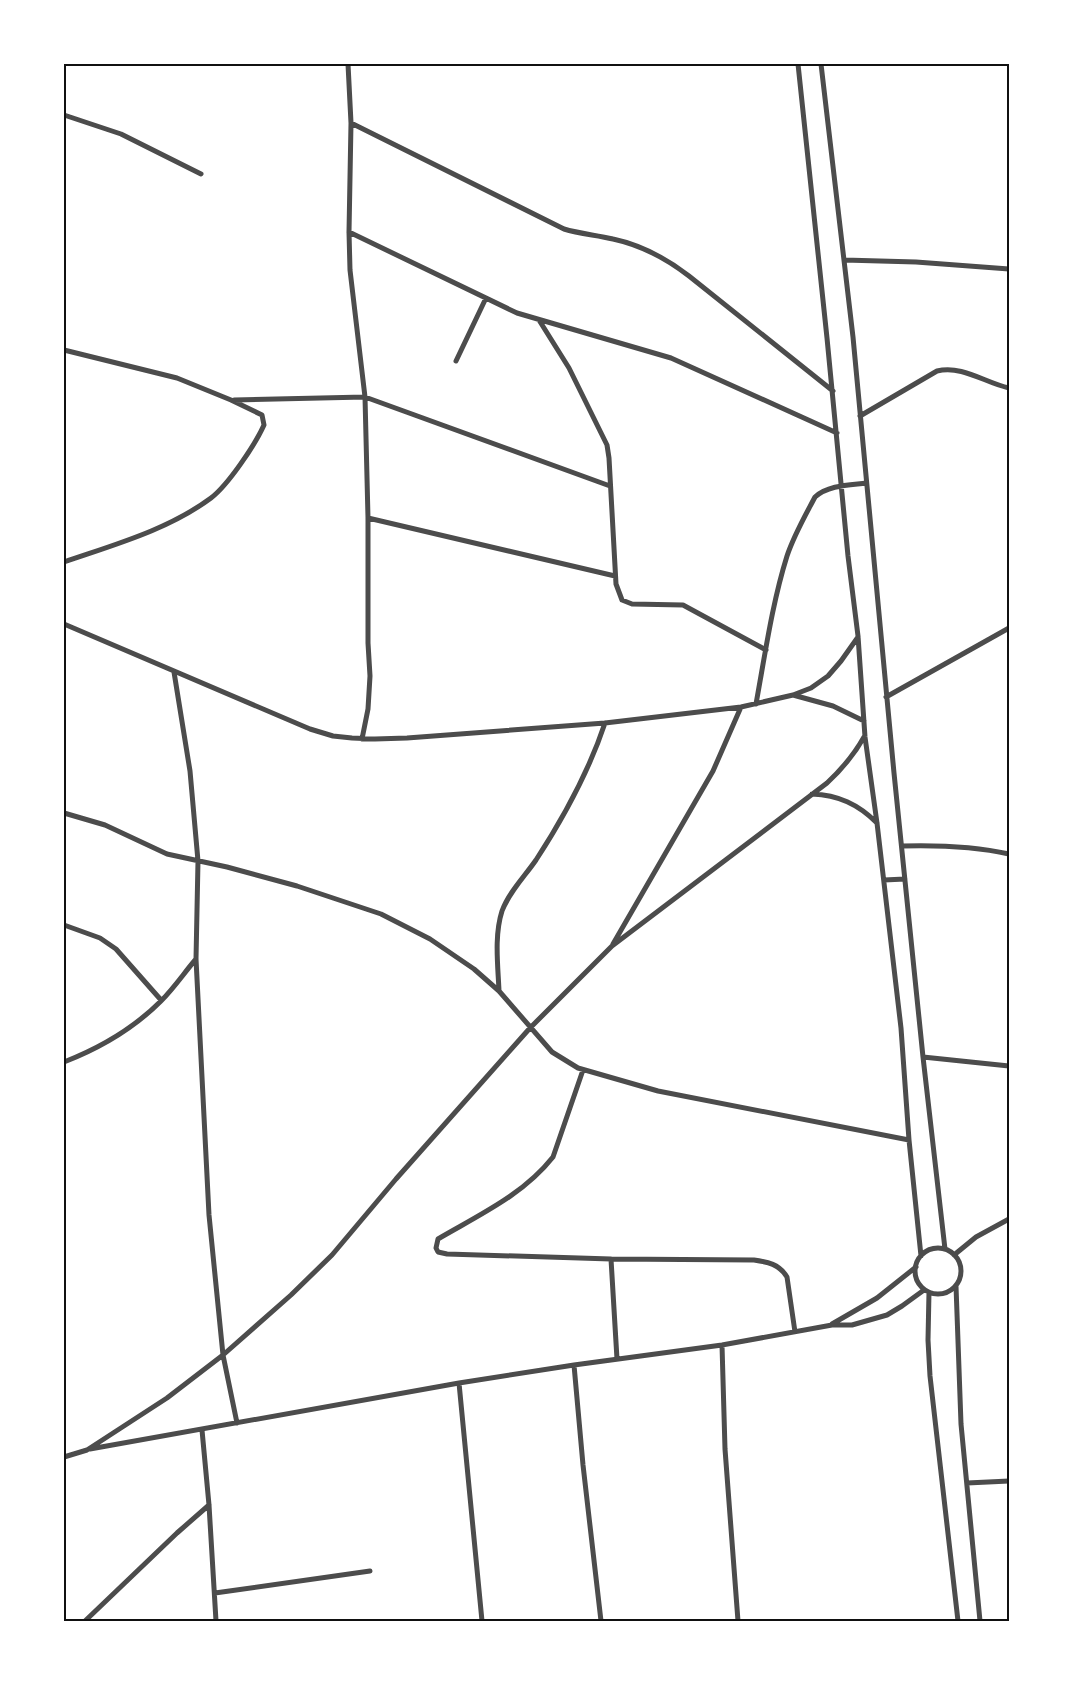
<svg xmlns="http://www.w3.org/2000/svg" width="1073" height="1685" viewBox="0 0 1073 1685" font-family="Overpass,sans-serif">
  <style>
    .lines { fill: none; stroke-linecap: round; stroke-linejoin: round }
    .minor { stroke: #4c4c4c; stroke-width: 5 }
    .neatline { fill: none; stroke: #111; stroke-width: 2 }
  </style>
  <rect width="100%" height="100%" fill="#fff"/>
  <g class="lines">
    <!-- minor -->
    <path class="minor" d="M348,64L351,123L349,232L350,270L365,397L368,518V643L370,676L368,709L362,739
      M798,64L827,338L848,556L858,636L865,737L877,823L901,1028L909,1140L921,1256
      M821,64L853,337L894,773L923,1057L945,1249
      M64,115L121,134L201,174
      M351,123L564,229C580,234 597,235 613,239C641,245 667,259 689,276L833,391
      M349,232L517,313L671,358L837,433
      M844,260L916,262L1009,269
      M539,320L569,368L607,445L609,458L616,584L622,600L632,604L683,605L766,650
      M64,350L177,378L231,400L262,415L264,425C255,445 228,485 211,498C168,530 113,545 64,562
      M456,361L486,298
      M234,400L365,397L610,486
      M860,416L937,371C963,365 985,383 1009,388
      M368,518L615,576
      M64,624L310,729L333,736L352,738L375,739L407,738L605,723L741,707L793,695L811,688L828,676L841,661L858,637
      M174,672L190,771L198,861L196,959L209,1215L223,1355L237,1423
      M793,695L833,706L864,721
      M886,697L1009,628
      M756,704C765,655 772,604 787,556C794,535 805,516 815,497C828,485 850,485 866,483
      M605,723C589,771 564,817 536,860C525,876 509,892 502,911C494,936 498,966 499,991L552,1052L578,1068L658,1091L909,1140
      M812,794C838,795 858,804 877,823
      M64,813L105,825L167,854L227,867L297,886L381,914L430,939L474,969L499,991
      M902,846C938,845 973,846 1009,854
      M884,880L905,879
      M64,925L100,938L116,949L161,1000
      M613,944L713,771L741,707
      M923,1057L1009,1066
      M64,1062C100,1048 134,1028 161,1001C174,988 184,973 196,959
      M583,1070L553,1157C523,1195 479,1215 438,1239L436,1248L438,1252L447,1254L611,1259L754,1260C768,1262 779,1264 787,1277L795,1332
      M915 1271a23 23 0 1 1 46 0a23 23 0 1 1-46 0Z
      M954,1255L976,1237L1009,1219
      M611,1259L617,1359
      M956,1286L961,1424L980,1621
      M929,1292L928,1340L930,1376L958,1621
      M832,1324L877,1298L916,1267
      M722,1345L725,1449L738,1621
      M574,1365L583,1465L601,1621
      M459,1383L482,1621
      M202,1430L209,1505L216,1621
      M90,1449L459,1383L574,1365L722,1345L832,1325H852L887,1315L902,1306L924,1290
      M64,1457L87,1450L167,1398L223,1355L291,1295L332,1255L396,1179L530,1028L612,946L827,783C842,769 854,755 864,737
      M967,1483L1009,1481
      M215,1593L370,1571
      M85,1621L177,1533L209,1505"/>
  </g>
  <!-- border -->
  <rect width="1073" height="1685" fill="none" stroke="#ffffff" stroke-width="130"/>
  <rect x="65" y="65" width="943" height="1555" class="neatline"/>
</svg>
